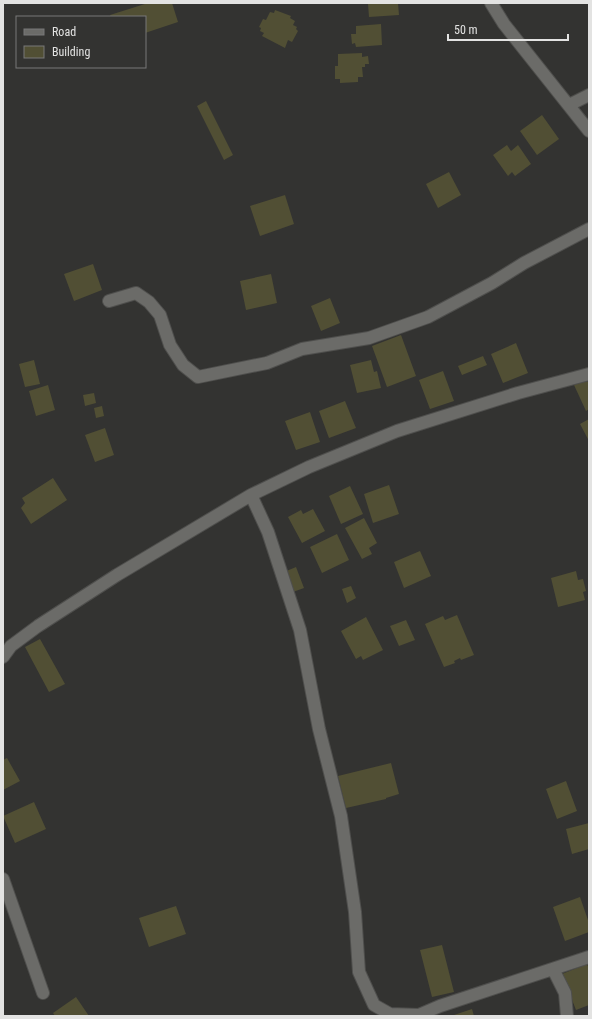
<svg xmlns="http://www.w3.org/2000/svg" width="592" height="1019" viewBox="0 0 592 1019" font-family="'Roboto Condensed',sans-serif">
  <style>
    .building { fill: #514f34 }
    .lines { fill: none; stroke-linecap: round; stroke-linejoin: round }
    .minor-casing { stroke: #4f4f4d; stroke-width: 14 }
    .minor { stroke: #6b6b68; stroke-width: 12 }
  </style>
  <rect width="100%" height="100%" fill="#333331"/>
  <!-- building -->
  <path class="building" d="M148,3H172L178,22L145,33V17H111L110,15Z
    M398,3L399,15L369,17L368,4Z
    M275,10L291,16L290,18L295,21L293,25L297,27L296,29L298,31L292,42L288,40L285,48L262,36L264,33L260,31L261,28L259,27L263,19L266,20L270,12L274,13Z
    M381,24L382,45L356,47L355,43L352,44L351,34H356V26Z
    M362,53V57L368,56L369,64H365V67H362L363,77H358V82L340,83V79H335V66H338V54Z
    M206,101L233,155L224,160L197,106Z
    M542,115L559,139L537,155L520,131Z
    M507,145L511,151L518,145L531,164L515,176L512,172L508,176L493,155Z
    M449,172L461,195L438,208L426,184Z
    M285,195L294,224L260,236L250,206Z
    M93,264L102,290L74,301L64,274Z
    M271,274L277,303L246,310L240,281Z
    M330,298L340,323L321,331L311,306Z
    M401,335L416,376L387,387L372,346Z
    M516,343L528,373L503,383L491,354Z
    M483,356L487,365L462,375L458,366Z
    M34,360L40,384L25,387L19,364Z
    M371,360L374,372L377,371L381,388L357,393L350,365Z
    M443,371L454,401L430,409L419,380Z
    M585,380L586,382L589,381V409L586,411L574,385Z
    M48,385L55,410L36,416L29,391Z
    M94,393L96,403L85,406L83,395Z
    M345,401L356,428L329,438L319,411Z
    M102,406L104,416L96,418L94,408Z
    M310,412L320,442L296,450L285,421Z
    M589,419V441L580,424Z
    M105,428L114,455L95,462L85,435Z
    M53,478L67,500L31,524L21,508L25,503L22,498Z
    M389,485L399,514L373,523L364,494Z
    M350,486L363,514L341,524L329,496Z
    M313,509L325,531L302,543L288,517L301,510L303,514Z
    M364,518L377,543L369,548L372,554L362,559L345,528Z
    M337,534L349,560L322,573L310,547Z
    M420,551L431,576L404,588L394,562Z
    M296,567L304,588L293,592L284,572Z
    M576,571L578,580L583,579L586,591L583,592L585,600L558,607L551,578Z
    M351,586L356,598L347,603L342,589Z
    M457,615L474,655L461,660L460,658L454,661L455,663L444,667L425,624L443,616L445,620Z
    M366,617L383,650L363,660L361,656L356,659L341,631Z
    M406,620L415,640L399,646L390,626Z
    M40,639L65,684L49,692L25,647Z
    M7,758L20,781L3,790V760Z
    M391,763L399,794L386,798V799L346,808L338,776Z
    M566,781L577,811L557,819L546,789Z
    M34,802L46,829L15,843L3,816Z
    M589,823V849L572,854L566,829Z
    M580,897L589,923V932L565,941L553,907Z
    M176,906L186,934L149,947L139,918Z
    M442,945L454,992L432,997L420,950Z
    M587,964L589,969V1005L576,1010L562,974Z
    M76,997L89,1016H55L53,1013Z
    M472,1009L474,1016H451Z"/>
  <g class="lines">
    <!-- minor casing -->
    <g class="minor-casing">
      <path id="minor" d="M491,3L504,24L589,131
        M569,105L589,95
        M109,301L136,293L149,302L160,315L170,345L183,365L198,377L267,363L302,349L369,338L428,317L492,283L524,263L589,229
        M251,495L268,532L300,630L319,729L341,816L355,912L359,972L374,1005L390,1014L419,1015L440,1006L589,957
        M3,657L11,646L38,626L117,575L251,495L309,467L397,431L518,393L589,374
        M3,879L43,993
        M553,969L565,993L567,1016"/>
    </g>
    <!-- minor -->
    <use href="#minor" class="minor"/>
  </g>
  <!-- border -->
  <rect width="592" height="1019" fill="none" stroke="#e3e3e2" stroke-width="8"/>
  <!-- legend -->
  <rect x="16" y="16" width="130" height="52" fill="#333331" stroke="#797978"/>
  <rect x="24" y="29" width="20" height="6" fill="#6b6b68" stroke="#797978"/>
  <text x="52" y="36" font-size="12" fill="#e3e3e2">Road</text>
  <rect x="24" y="46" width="20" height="12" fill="#514f34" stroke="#797978"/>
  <text x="52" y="56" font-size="12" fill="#e3e3e2">Building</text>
  <!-- scale -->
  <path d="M448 34v6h120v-6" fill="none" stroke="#e3e3e2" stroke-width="2"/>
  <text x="454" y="34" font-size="12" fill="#e3e3e2" stroke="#333331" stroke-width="3" paint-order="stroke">50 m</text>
</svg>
